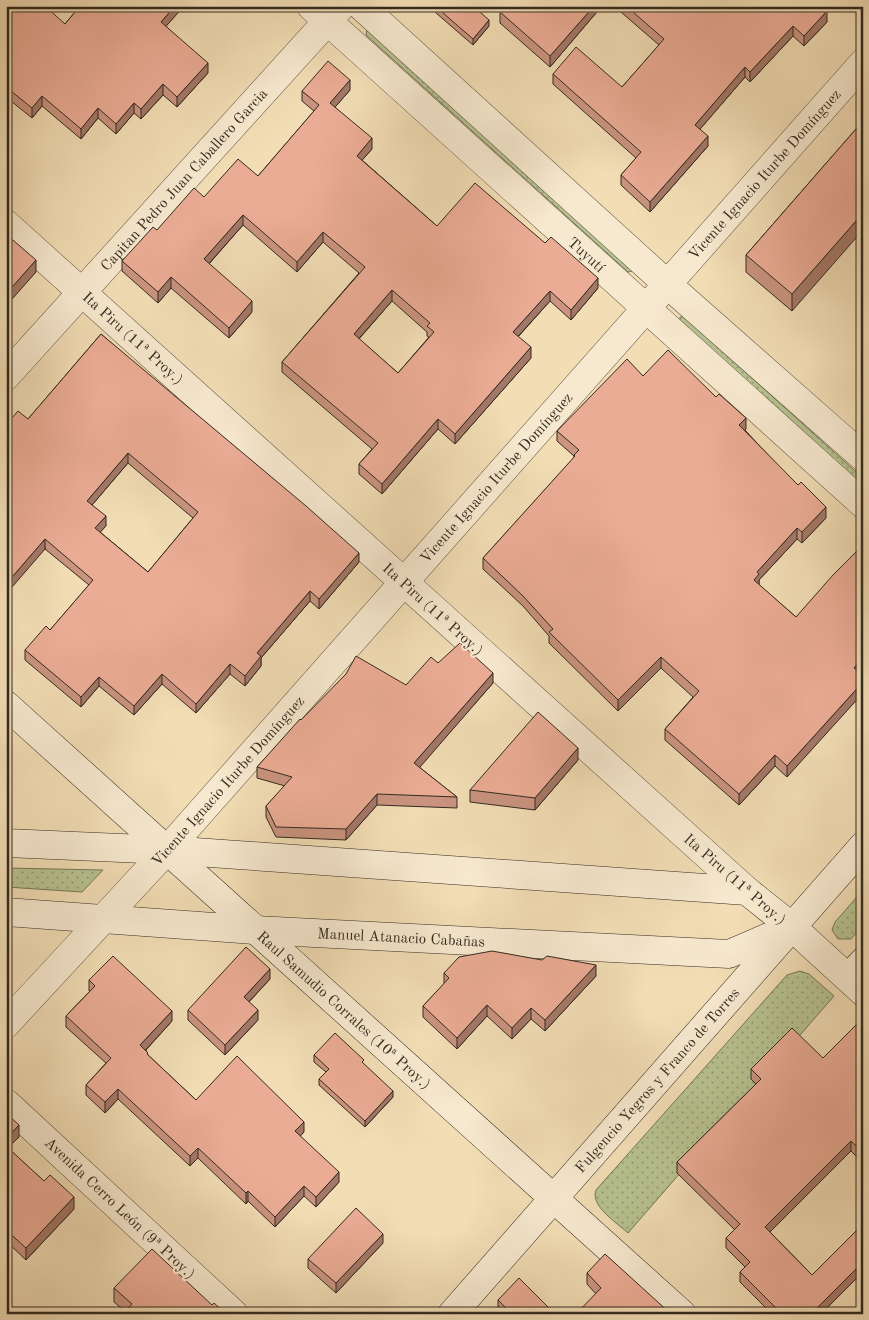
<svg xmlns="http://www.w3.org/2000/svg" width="869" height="1320" viewBox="0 0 869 1320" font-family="'Old Standard TT',serif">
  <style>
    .grass { fill: url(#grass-dots); stroke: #747658 }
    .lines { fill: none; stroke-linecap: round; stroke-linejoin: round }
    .lane-casing { stroke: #625745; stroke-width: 17 }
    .street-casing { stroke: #625745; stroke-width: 29 }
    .secondary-casing { stroke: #322a20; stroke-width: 29 }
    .lane { stroke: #f7e9cf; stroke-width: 15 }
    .street { stroke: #f7e9cf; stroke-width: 28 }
    .secondary { stroke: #f7e9cf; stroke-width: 28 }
    .wall { fill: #ca9480; stroke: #322a20; fill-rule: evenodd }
    .shaded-wall { fill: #a47868; stroke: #322a20 }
    .building { fill: #ebac95; stroke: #322a20; fill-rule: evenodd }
    .labels { text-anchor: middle; stroke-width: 4.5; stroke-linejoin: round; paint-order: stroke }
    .street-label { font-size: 15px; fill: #322a20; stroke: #f7e9cf }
  </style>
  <defs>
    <pattern id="grass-dots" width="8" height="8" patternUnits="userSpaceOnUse" patternTransform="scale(1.25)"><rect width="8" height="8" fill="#b7c290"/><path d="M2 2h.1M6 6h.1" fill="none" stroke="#959e75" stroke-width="1.8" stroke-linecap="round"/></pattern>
  </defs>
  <rect width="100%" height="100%" fill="#f2ddb5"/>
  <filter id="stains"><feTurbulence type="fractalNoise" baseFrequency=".004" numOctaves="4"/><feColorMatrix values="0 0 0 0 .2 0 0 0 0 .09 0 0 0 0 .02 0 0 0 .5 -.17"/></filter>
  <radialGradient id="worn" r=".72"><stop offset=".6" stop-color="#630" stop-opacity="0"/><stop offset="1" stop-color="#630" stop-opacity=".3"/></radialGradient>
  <!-- grass -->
  <path class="grass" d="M367,28L634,271L628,272L366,35Z
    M680,317H684L863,478V487L680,321Z
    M6,868L103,870L82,892L6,887Z
    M863,890V925L851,939H838L832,930L835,922Z
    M800,971L809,974L834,996L628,1233C616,1222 590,1206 596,1190L787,975Z"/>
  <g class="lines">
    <!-- lane casing -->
    <g class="lane-casing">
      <path id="lane" d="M843,974L863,953"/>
    </g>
    <!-- street casing -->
    <g class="street-casing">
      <g id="street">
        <path id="s1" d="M311,6L863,504"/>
        <path d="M361,6L667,284L863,457"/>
        <path d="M6,224L747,891"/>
        <path id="s2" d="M6,376L341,6"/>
        <path d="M792,927L863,992"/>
        <path id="s3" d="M6,1024L167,850L863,63"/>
        <path d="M6,1103L234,1314"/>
      </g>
    </g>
    <!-- secondary casing -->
    <g class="secondary-casing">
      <g id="secondary">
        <path d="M6,705L682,1314"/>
        <path d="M6,843L167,850L747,891L792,927"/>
        <path id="s4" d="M6,912L255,930L729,954L792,927"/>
        <path id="s5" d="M452,1314L863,846"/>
      </g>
    </g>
    <!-- lane -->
    <use href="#lane" class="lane"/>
    <!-- street -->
    <use href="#street" class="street"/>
    <!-- secondary -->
    <use href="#secondary" class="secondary"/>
  </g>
  <!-- wall -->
  <path class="wall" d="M6,6L65,24L80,6H184L166,26L208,73L177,107L163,95L141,119L134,113L116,134L98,118L81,139L42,106L32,118L6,97Z
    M428,6H473L489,26L473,45Z
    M505,6H602L550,67L500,23V12Z
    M614,6H822L827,22L804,46L793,36L750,82L745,77L700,129L708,146L650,212L621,185V175L636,158L553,84V74L622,87L659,45Z
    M350,90L335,107L372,149L362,160L437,226L598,288L571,320L550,301L518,337L531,358L455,444L438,429L382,494L359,474V464L372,449L282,372V362L359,273L323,242L297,272L243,225L209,264L252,312L229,338L171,288L158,303L122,271V261L157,230L204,197L258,176L314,111L302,101V91ZM392,301L427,332V336L429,337L398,373L359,339Z
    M863,121L792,311L746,272V255Z
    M101,334L359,562L319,609L310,601L261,658V666L245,686L230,674L196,713L162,684L134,715L99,686L81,707L25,660V650L50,630L89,585L45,549L28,419ZM128,463L193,518L148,572L100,532L106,526L92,505Z
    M643,376L746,429L745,430L826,518L802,543L797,539L759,580V585L860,672L787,777L775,766L739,805L665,740V729L693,697L661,668L618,711L549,643V636L523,606L483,569V558L574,458V456L557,441V431Z
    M438,663L493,683L419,767L457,797V808L377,805L346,840L276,837L266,817V806L285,786L257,778V767L301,720L406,685Z
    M578,760L535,810L470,802V790Z
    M444,973L596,976L545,1031L531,1019L512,1039L487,1016L457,1049L423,1017V1006L444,984Z
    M270,979L249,1002L258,1020L225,1055L188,1020V1010Z
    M89,980L172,1021L146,1050L148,1055L196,1100L304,1132L300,1136L339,1182L316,1207L304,1196L275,1227L248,1201L246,1204L198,1158L190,1166L118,1099L105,1113L86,1095V1085L106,1063L66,1027V1016L90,991H89Z
    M863,1018V1163L851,1151L770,1232L812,1275L863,1224V1272L821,1314H772L740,1282V1272L745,1267L726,1248V1238L735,1230L677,1173V1162L756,1084L751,1079V1069L823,1058Z
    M314,1055L364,1064L393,1097L365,1127L319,1085V1079L326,1072L314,1062Z
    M6,1113L19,1137L8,1148L74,1209L26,1260L6,1241Z
    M383,1243L336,1293L308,1268V1259Z
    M587,1273L671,1314L596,1294L587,1284Z
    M114,1288L212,1305L226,1314L125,1311L114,1302Z
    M498,1300L555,1314H500L498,1311Z"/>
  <!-- shaded-wall -->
  <path class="shaded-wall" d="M175,6H184L161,32V22Z
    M594,6H602L550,67V56Z
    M827,11V22L804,46V36Z
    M489,20V26L473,45V39Z
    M793,26V36L750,82V72Z
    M208,63V73L177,107V97Z
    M745,67V77L695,135V125Z
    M350,80V90L330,113V103Z
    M163,84V95L141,119V109Z
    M42,96V106L32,118V108Z
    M134,103V113L116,134V124Z
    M98,108V118L81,139V129Z
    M708,136V146L650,212V202Z
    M372,138V149L357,166V156Z
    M863,213V230L792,311V294Z
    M243,215V225L204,269V259Z
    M323,232V242L297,272V262Z
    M36,260V272L6,306V294Z
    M171,277V288L158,303V292Z
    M598,278V288L571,320V310Z
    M392,290V301L354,344V334Z
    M550,291V301L513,342V332Z
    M252,301V312L229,338V328Z
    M531,347V358L455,444V434Z
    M746,418V429L739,436V425Z
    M438,419V429L382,494V484Z
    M128,453V463L87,511V501Z
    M826,507V518L802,543V532Z
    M106,516V526L95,538V528Z
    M797,528V539L759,580V585L754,580L757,572Z
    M45,539V549L6,594V584Z
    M359,553V562L319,609V599Z
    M310,591V601L261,658V666L245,686V676L257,653Z
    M661,657V668L618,711V700Z
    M863,658V669L854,678V668Z
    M230,664V674L196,713V704Z
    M493,673V683L414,774V763Z
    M162,674V684L134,715V706Z
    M99,677V686L81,707V697Z
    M863,682V693L787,777V766Z
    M578,748V760L535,810V798Z
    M775,755V766L739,805V794Z
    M377,794V805L346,840V829Z
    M596,965V976L545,1031V1020Z
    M270,969V979L244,1007V997Z
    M487,1005V1016L457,1049V1038Z
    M531,1008V1019L512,1039V1028Z
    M258,1010V1020L225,1055V1045Z
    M172,1011V1021L140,1056V1045Z
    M118,1089V1099L105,1113V1102Z
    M393,1091V1097L365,1127V1121Z
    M304,1122V1132L295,1142V1131Z
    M19,1125V1137L6,1150V1139Z
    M851,1141V1151L765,1237V1227Z
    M198,1148V1158L190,1166V1156Z
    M339,1172V1182L316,1207V1197Z
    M304,1186V1196L275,1227V1217Z
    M248,1191V1201L246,1204V1193Z
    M74,1197V1209L26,1260V1248Z
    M383,1234V1243L336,1293V1283Z
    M863,1262V1272L821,1314H811Z"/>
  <!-- building -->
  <path class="building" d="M6,6H45L65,24L80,6H175L161,22L208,63L177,97L163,84L141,109L134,103L116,124L98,108L81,129L42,96L32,108L6,87Z
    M435,6H473L489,20L473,39Z
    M505,6H594L550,56L500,12Z
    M626,6H822L827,11L804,36L793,26L750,72L745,67L695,125L708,136L650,202L621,175L641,152L553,74L576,47L622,87L664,39Z
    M328,61L350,80L330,103L372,138L357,156L437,226L475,183L545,243L551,237L598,278L571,310L550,291L513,332L531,347L455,434L438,419L382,484L359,464L378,443L282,362L365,267L323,232L297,262L243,215L204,259L252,301L229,328L171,277L158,292L122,261L153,227L157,230L194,188L204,197L238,159L258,176L319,105L302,91ZM392,290L430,323L427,326L434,332L398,373L354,334Z
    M863,121V213L792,294L746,255Z
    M6,234L36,260L6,294Z
    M101,334L306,506L359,553L319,599L310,591L257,653L261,656L245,676L230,664L196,704L162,674L134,706L99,677L81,697L25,650L46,626L50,630L93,580L45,539L6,584V425L18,411L28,419ZM128,453L198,512L148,572L95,528L106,516L87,501Z
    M668,350L716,397L719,394L746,418L739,425L798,485L801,482L826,507L802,532L797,528L757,572L759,574L754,580L796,617L833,575L863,545V658L854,668L863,674V682L787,766L775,755L739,794L665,729L699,691L661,657L618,700L549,632L553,629L523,596L483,558L575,456L574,455L579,450L557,431L627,359L643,376Z
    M460,643L493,673L414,763L457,797L377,794L346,829L276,827L266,806L292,777L257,767L300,719L301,720L346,674L356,656L406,685L431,657L438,663Z
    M538,712L578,748L535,798L470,790Z
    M246,947L270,969L244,997L258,1010L225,1045L188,1010Z
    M492,951L542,960L547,956L596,965L545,1020L531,1008L512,1028L487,1005L457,1038L423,1006L449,978L444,973L459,957Z
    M113,956L172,1011L140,1045L148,1053L147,1054L196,1100L237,1056L304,1122L295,1131L339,1172L316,1197L304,1186L275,1217L248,1191L246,1193L198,1148L190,1156L118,1089L105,1102L86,1085L111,1058L66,1016L95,986L89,980Z
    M863,1018V1153L851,1141L765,1227L812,1275L863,1224V1262L811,1314H782L740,1272L750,1262L726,1238L740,1224L677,1162L761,1079L751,1069L792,1028L823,1058Z
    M335,1033L364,1060L362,1062L393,1091L365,1121L319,1079L329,1069L314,1055Z
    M6,1113L19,1125L6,1139Z
    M6,1146L44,1181L50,1175L74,1197L26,1248L6,1230Z
    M356,1208L383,1234L336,1283L308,1259Z
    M152,1249L212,1305L214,1303L226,1314H122L132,1304L114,1288Z
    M605,1254L671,1314H576L601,1288L587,1273Z
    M519,1278L555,1314H512L498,1300Z"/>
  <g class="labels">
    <!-- street labels -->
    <g class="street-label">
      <text dy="5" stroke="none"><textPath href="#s3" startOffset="1139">Vicente Ignacio Iturbe Domínguez</textPath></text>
      <text dy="5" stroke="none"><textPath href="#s2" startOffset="265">Capitan Pedro Juan Caballero Garcia</textPath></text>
      <text dy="5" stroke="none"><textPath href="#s1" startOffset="371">Tuyutí</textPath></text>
      <text transform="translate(133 338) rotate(42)" y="5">Ita Piru (11ª Proy.)</text>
      <text dy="5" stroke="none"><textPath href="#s3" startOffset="734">Vicente Ignacio Iturbe Domínguez</textPath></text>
      <text transform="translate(433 609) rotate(42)" y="5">Ita Piru (11ª Proy.)</text>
      <text dy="5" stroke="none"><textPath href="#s3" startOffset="329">Vicente Ignacio Iturbe Domínguez</textPath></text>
      <text transform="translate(735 879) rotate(41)" y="5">Ita Piru (11ª Proy.)</text>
      <text dy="5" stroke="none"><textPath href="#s4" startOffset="396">Manuel Atanacio Cabañas</textPath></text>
      <text transform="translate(344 1010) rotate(42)" y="5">Raul Samudio Corrales (10ª Proy.)</text>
      <text dy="5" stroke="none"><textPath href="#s5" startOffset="311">Fulgencio Yegros y Franco de Torres</textPath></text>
      <text transform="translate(120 1208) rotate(43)" y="5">Avenida Cerro León (9ª Proy.)</text>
    </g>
  </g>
  <!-- margin -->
  <rect width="869" height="1320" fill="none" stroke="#f2ddb5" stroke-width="25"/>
  <rect x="8" y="8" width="854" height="1305" fill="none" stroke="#322a20" stroke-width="2.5"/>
  <rect x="12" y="12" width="844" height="1295" fill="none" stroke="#322a20"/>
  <rect width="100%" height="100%" filter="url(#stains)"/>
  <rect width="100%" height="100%" fill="url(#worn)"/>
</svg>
